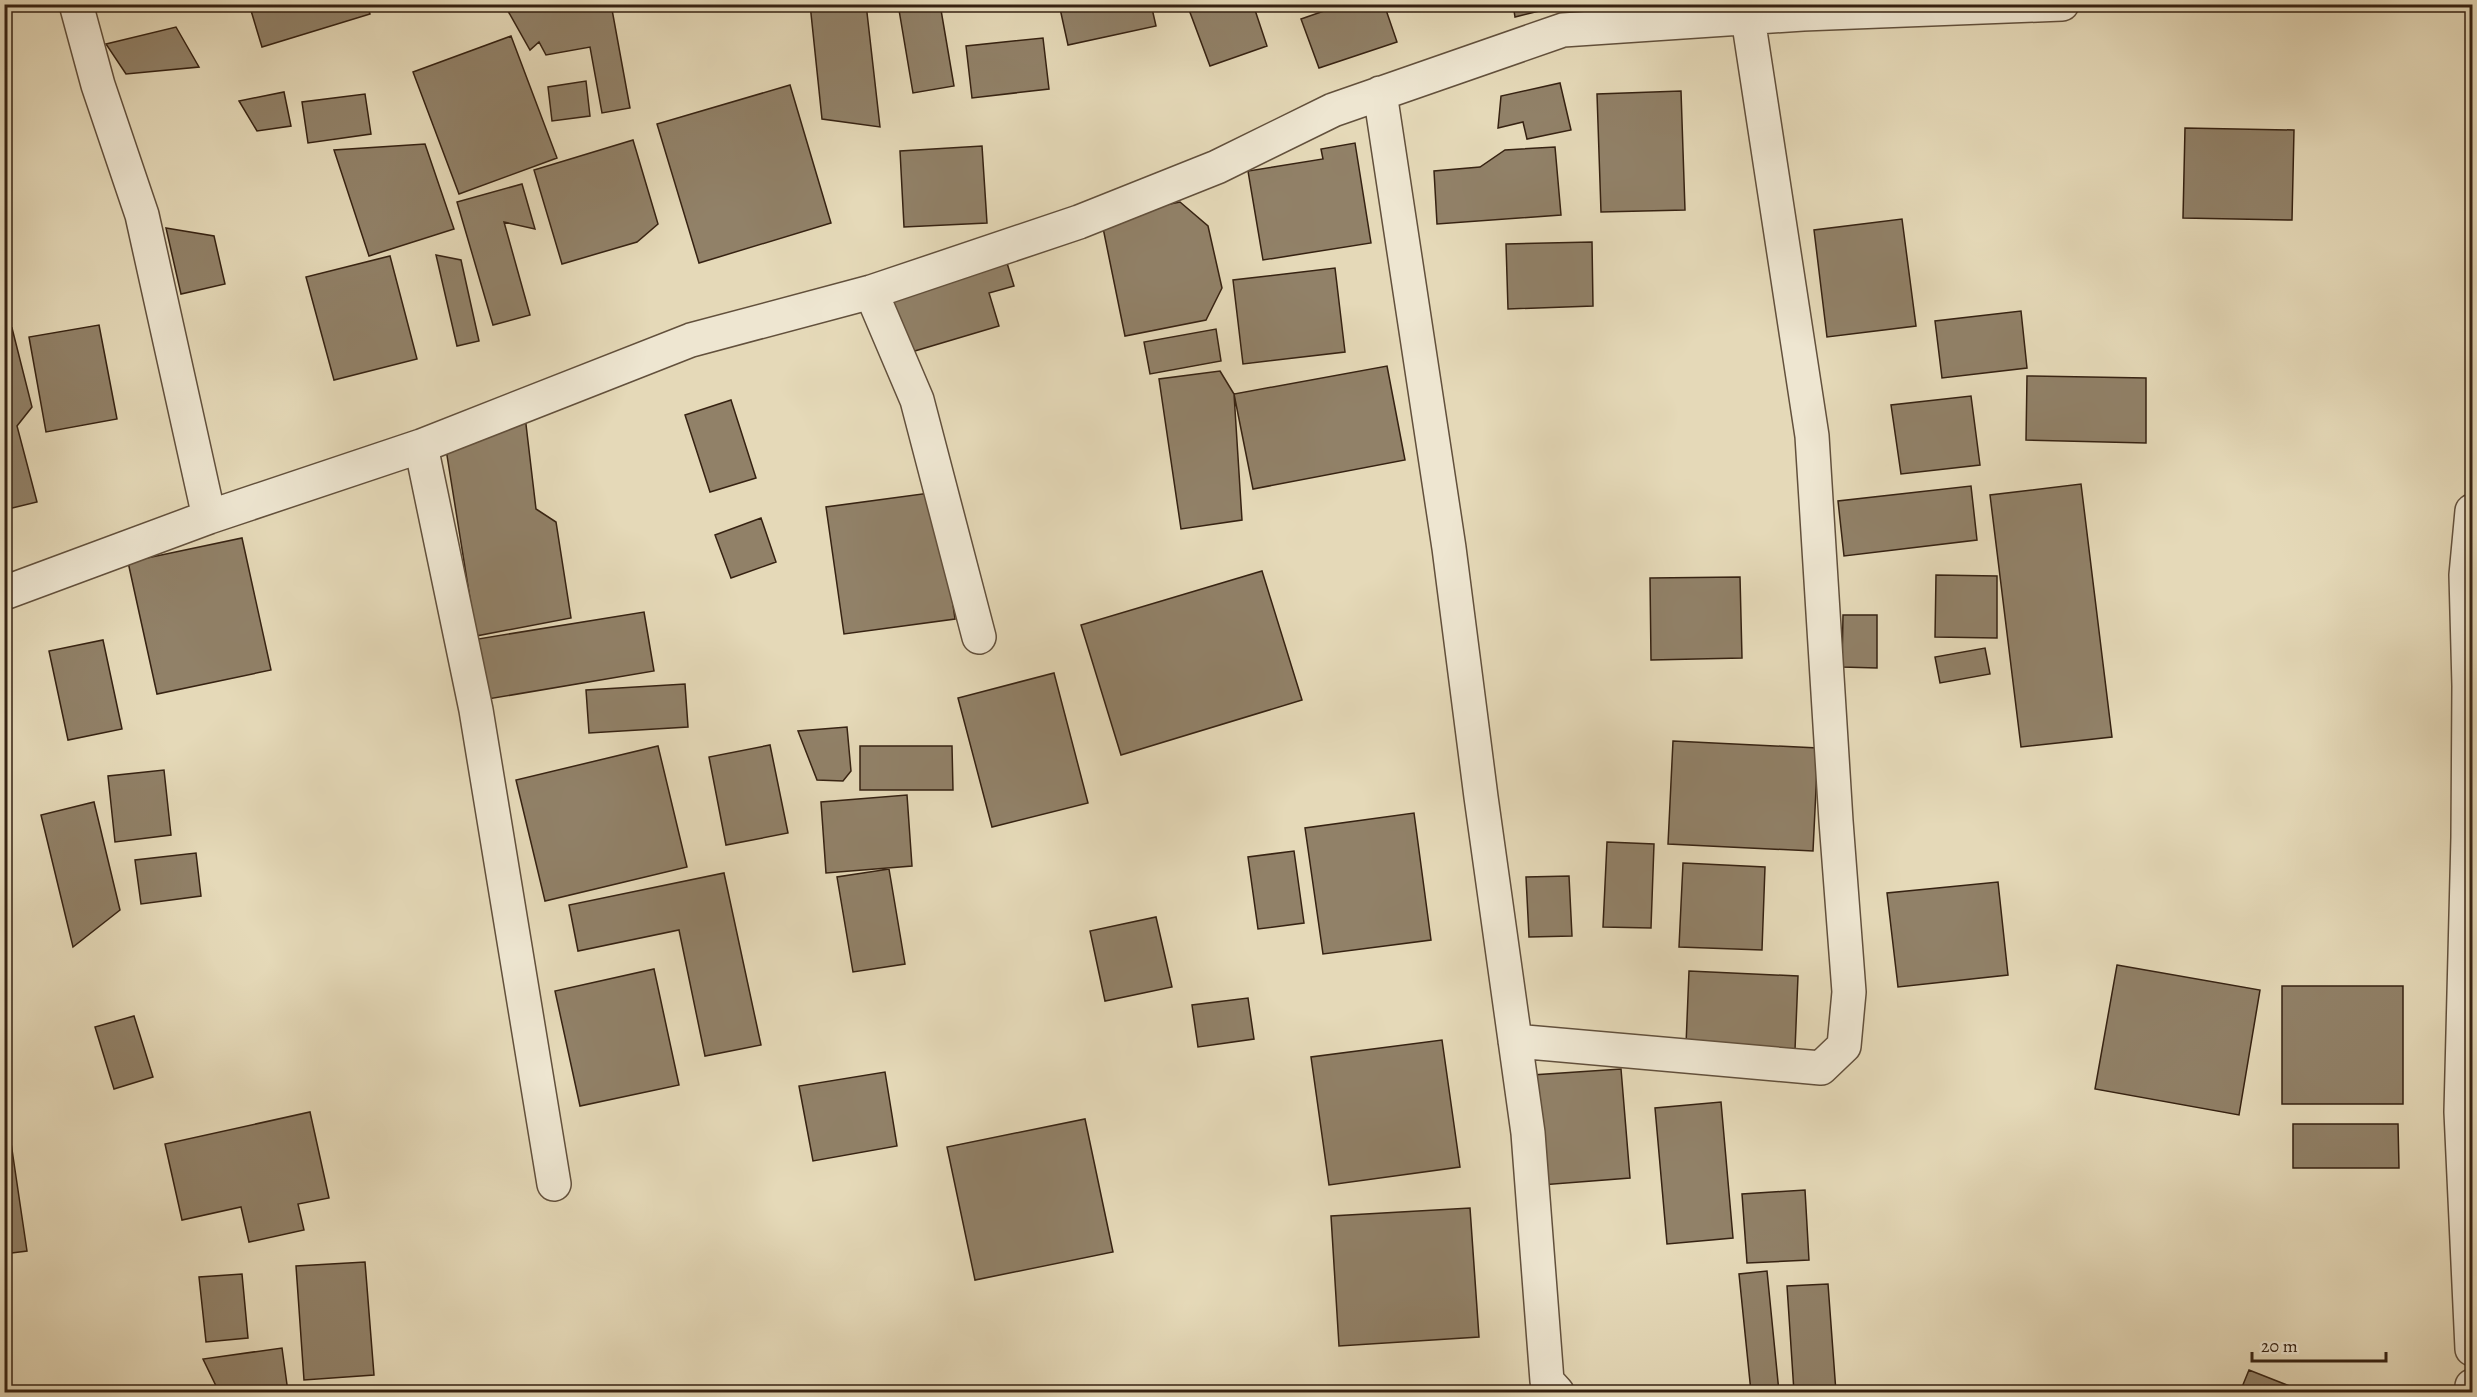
<svg xmlns="http://www.w3.org/2000/svg" width="2477" height="1397" viewBox="0 0 2477 1397" font-family="Alegreya,serif">
  <style>
    .building { fill: #918168; stroke: #362212; stroke-width: 1.5 }
    .lines { fill: none; stroke-linecap: round; stroke-linejoin: round }
    .minor-casing { stroke: #62503c; stroke-width: 36 }
    .minor { stroke: #eee6d1; stroke-width: 33 }
  </style>
  <rect width="100%" height="100%" fill="#e5d9b8"/>
  <filter id="stains"><feTurbulence type="fractalNoise" baseFrequency=".00333" numOctaves="4"/><feColorMatrix values="0 0 0 0 .2 0 0 0 0 .09 0 0 0 0 .02 0 0 0 .5 -.17"/></filter>
  <radialGradient id="worn" r=".72"><stop offset=".6" stop-color="#630" stop-opacity="0"/><stop offset="1" stop-color="#630" stop-opacity=".3"/></radialGradient>
  <!-- building -->
  <path class="building" d="M249,4H367L370,14L262,47Z
    M504,4H611L630,108L602,113L590,47L546,55L539,42L530,50Z
    M810,4H866L880,127L822,119Z
    M898,4H940L954,86L913,93Z
    M1059,4H1151L1156,26L1068,45Z
    M1194,4H1253L1267,46L1210,66L1188,7Z
    M1344,4H1384L1397,42L1319,68L1301,19Z
    M1513,4H1568L1515,17Z
    M176,27L199,67L126,74L106,44Z
    M511,36L557,158L459,194L413,72Z
    M1043,38L1049,89L972,98L966,46Z
    M586,81L590,116L552,121L548,87Z
    M1560,83L1571,130L1527,139L1523,122L1498,128L1501,96Z
    M790,85L831,223L699,263L657,124Z
    M1681,91L1685,210L1601,212L1597,94Z
    M284,92L291,126L257,131L239,101Z
    M365,94L371,134L308,143L302,102Z
    M2185,128L2294,130L2292,220L2183,218Z
    M633,140L658,224L637,242L562,264L534,170Z
    M1355,143L1371,243L1263,260L1248,171L1323,159L1321,149Z
    M425,144L454,229L369,256L334,150Z
    M982,146L987,223L904,227L900,151Z
    M1555,147L1561,215L1437,224L1434,171L1480,167L1505,150Z
    M522,184L535,229L504,222L530,315L493,325L457,202Z
    M1180,202L1208,226L1222,288L1206,320L1125,336L1101,218Z
    M1902,219L1916,326L1827,337L1814,230Z
    M166,228L214,236L225,284L181,294Z
    M1592,242L1593,306L1508,309L1506,244Z
    M436,255L461,260L479,341L457,346Z
    M390,256L417,359L334,380L306,277Z
    M1007,263L1014,286L989,293L999,326L908,353L891,299Z
    M1335,268L1345,352L1243,364L1233,280Z
    M2021,311L2027,368L1942,378L1935,321Z
    M99,325L117,419L46,432L29,337Z
    M12,328L32,407L17,426L37,502L4,510V330Z
    M1216,329L1221,361L1150,374L1144,342Z
    M1387,366L1405,460L1253,489L1234,394Z
    M1220,371L1234,394L1242,520L1181,529L1159,379Z
    M2027,376L2146,378V443L2026,440Z
    M1971,396L1980,465L1901,474L1891,405Z
    M731,400L756,478L710,492L685,415Z
    M525,416L536,509L556,522L571,618L476,636L445,443Z
    M2081,484L2112,737L2021,747L1990,495Z
    M1971,486L1977,540L1844,556L1838,501Z
    M937,492L955,619L844,634L826,507Z
    M761,518L776,562L731,578L715,535Z
    M242,538L271,670L157,694L128,562Z
    M1262,571L1302,700L1121,755L1081,625Z
    M1936,575L1997,576V638L1935,637Z
    M1740,577L1742,658L1651,660L1650,578Z
    M644,612L654,671L488,699L478,639Z
    M1843,615H1877V668L1842,667Z
    M103,640L122,729L68,740L49,651Z
    M1985,648L1990,674L1940,683L1935,657Z
    M1054,673L1088,803L992,827L958,698Z
    M685,684L688,727L589,733L586,690Z
    M847,727L851,771L843,781L817,780L798,731Z
    M1673,741L1818,748L1813,851L1668,844Z
    M770,745L788,833L726,845L709,757Z
    M658,746L687,867L545,901L516,780Z
    M860,746H952L953,790H860Z
    M164,770L171,835L115,842L108,776Z
    M907,795L912,866L826,873L821,802Z
    M94,802L120,910L73,947L41,815Z
    M1414,813L1431,940L1323,954L1305,828Z
    M1607,842L1654,844L1651,928L1603,927Z
    M1294,851L1304,923L1258,929L1248,857Z
    M196,853L201,896L141,904L135,860Z
    M1683,863L1765,867L1762,950L1679,947Z
    M889,869L905,964L853,972L837,877Z
    M724,873L761,1045L705,1056L679,930L578,951L569,905Z
    M1569,876L1572,936L1529,937L1526,877Z
    M1998,882L2008,975L1898,987L1887,893Z
    M1156,917L1172,987L1105,1001L1090,931Z
    M2117,965L2260,990L2239,1115L2095,1089Z
    M654,969L679,1085L580,1106L555,991Z
    M1689,971L1798,976L1795,1050L1686,1045Z
    M2282,986H2403V1104H2282Z
    M1248,998L1254,1039L1198,1047L1192,1005Z
    M134,1016L153,1077L114,1089L95,1027Z
    M1442,1040L1460,1167L1329,1185L1311,1057Z
    M1621,1069L1630,1178L1541,1185L1532,1075Z
    M885,1072L897,1146L813,1161L799,1086Z
    M1721,1102L1733,1238L1667,1244L1655,1108Z
    M310,1112L329,1198L298,1204L304,1230L249,1242L241,1207L182,1220L165,1144Z
    M1085,1119L1113,1252L975,1280L947,1147Z
    M2293,1124H2398L2399,1168H2293Z
    M10,1136L27,1251L4,1254V1137Z
    M1805,1190L1809,1260L1747,1263L1742,1194Z
    M1470,1208L1479,1337L1339,1346L1331,1216Z
    M365,1262L374,1375L304,1380L296,1266Z
    M1767,1271L1779,1392H1751L1739,1274Z
    M242,1274L248,1338L206,1342L199,1277Z
    M1828,1284L1836,1392H1794L1787,1286Z
    M282,1348L288,1392H219L203,1359Z
    M2249,1370L2305,1392H2240Z"/>
  <g class="lines">
    <!-- minor casing -->
    <g class="minor-casing">
      <path id="minor" d="M76,4L98,85L142,215L209,517
        M1380,93L1449,548L1481,797L1528,1133L1547,1381L1557,1392
        M871,292L917,400L979,637
        M421,446L476,710L554,1184
        M2472,511L2466,575L2469,686L2468,837L2461,1112L2472,1349
        M4,593L209,517L421,446L691,340L871,292L1079,222L1217,167L1333,110L1563,30L1803,14L2062,4
        M1515,1041L1821,1068L1844,1046L1849,992L1836,821L1812,436L1748,18
        M2472,1392V1386"/>
    </g>
    <!-- minor -->
    <use href="#minor" class="minor"/>
  </g>
  <!-- margin -->
  <rect width="2477" height="1397" fill="none" stroke="#e5d9b8" stroke-width="24"/>
  <rect x="6" y="6" width="2465" height="1385" fill="none" stroke="#362212" stroke-width="3"/>
  <rect x="12" y="12" width="2453" height="1373" fill="none" stroke="#362212" stroke-width="1.5"/>
  <!-- scale -->
  <path d="M2252 1352v9h134v-9" fill="none" stroke="#362212" stroke-width="3"/>
  <text x="2261" y="1352" font-size="18" fill="#362212" stroke="#eee6d1" stroke-width="4.5" paint-order="stroke">20 m</text>
  <rect width="100%" height="100%" filter="url(#stains)"/>
  <rect width="100%" height="100%" fill="url(#worn)"/>
</svg>
